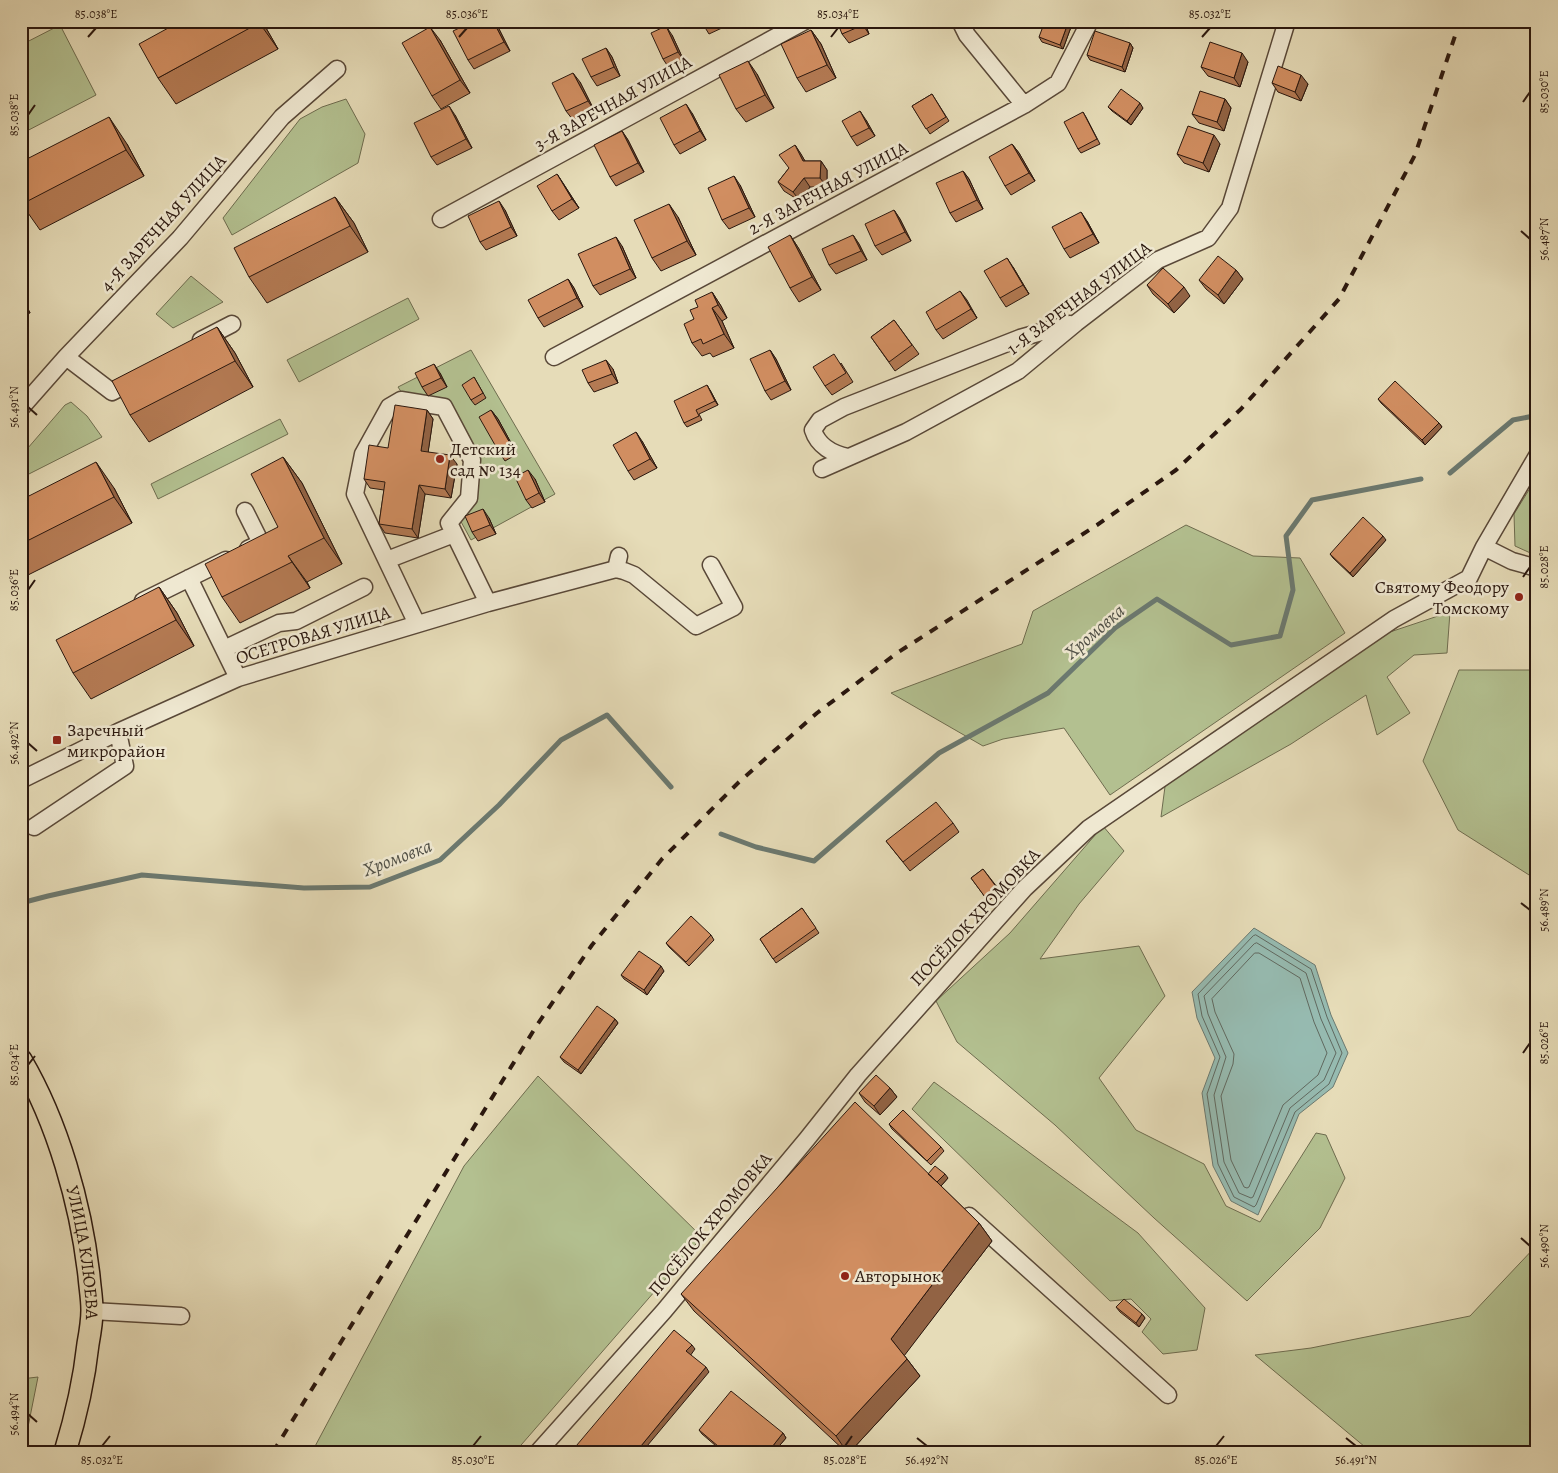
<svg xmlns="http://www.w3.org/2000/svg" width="1558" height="1473" viewBox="0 0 1558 1473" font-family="Alegreya,serif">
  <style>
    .green { fill: #b3c090; stroke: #6e6c4f }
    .water { fill: #96bbb1; stroke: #6b7970 }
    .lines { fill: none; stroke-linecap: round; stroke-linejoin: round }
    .shore { stroke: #606960; stroke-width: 1 }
    .stream { stroke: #6b7970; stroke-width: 5 }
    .minor-casing { stroke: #594838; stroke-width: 19 }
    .major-casing { stroke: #2a170e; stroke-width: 24 }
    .minor { stroke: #efe8d1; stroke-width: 16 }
    .major { stroke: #e6dcb8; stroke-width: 21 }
    .rail { stroke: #2a170e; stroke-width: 4; stroke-dasharray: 9 9; stroke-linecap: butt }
    .wall { fill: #b47a53; stroke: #2a170e }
    .shaded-wall { fill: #926344; stroke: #2a170e }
    .building { fill: #d18e61; stroke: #2a170e }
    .ticks { fill: none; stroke: #2a170e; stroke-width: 2 }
    .poi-dot { fill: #8f2418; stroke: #efe8d1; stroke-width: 2 }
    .labels { text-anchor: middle; stroke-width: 5; stroke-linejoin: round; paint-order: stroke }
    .street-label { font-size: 18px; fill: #2a170e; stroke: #efe8d1 }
    .poi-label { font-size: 18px; fill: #2a170e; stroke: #efe8d1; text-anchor: start }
    .water-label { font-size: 19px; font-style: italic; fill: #505047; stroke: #efe8d1 }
    .neatline { fill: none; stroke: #2a170e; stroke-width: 2 }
    .ticks-label { font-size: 12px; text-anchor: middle; fill: #2a170e }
  </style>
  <rect width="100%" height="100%" fill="#e6dcb8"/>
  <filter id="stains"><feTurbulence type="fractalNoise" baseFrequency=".004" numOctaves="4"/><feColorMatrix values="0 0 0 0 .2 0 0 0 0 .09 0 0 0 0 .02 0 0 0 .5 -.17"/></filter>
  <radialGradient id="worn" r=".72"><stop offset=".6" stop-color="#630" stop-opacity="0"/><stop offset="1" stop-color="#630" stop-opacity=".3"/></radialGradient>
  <!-- green -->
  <path class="green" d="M60,25L96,95L21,134V45Z
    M346,99L365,134L358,163L232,235L223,218L300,119L322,107Z
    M191,276L223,302L173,328L156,314Z
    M408,298L419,319L299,382L287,360Z
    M471,350L555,494L471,540L459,518L474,499L450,405L404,396L398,387Z
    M71,402L87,416L102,437L21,478V456L65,405Z
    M280,419L288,434L158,499L151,484Z
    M1537,477V556L1515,546L1514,514Z
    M1186,525L1253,556L1300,558L1345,633L1110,795L1064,728L1003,739L983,746L891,693L1022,644L1033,611Z
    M1450,612L1447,653L1414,655L1387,677L1410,713L1377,735L1366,695L1291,744L1161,817L1166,779L1290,690L1390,632Z
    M1459,670H1537V880L1458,830L1423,761Z
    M1103,826L1124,851L1079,904L1040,959L1139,946L1165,996L1099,1078L1136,1130L1204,1164L1226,1206L1260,1222L1316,1133L1326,1135L1345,1178L1320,1228L1247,1301L1154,1218L1055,1125L957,1042L936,1001L1010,933Z
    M538,1076L702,1237L515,1452H312L464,1166Z
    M934,1082L1138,1233L1205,1308L1197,1350L1163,1354L1142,1332L1151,1319L1131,1299L1110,1301L912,1109Z
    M1537,1245V1452H1371L1255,1355L1311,1348L1470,1316Z
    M38,1377L27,1432L21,1446V1379Z"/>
  <!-- water -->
  <path class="water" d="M1254,928L1315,965L1331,1015L1348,1053L1333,1087L1299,1114L1258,1215L1231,1201L1213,1166L1202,1093L1215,1058L1197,1018L1192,992Z"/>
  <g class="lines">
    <!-- shore -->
    <path class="shore" d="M1256,935L1311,969L1327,1017L1342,1053L1329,1084L1295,1112L1256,1205L1254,1207L1234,1197L1218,1164L1207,1094L1220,1057L1202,1016L1198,994L1253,936Z
      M1257,943L1306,973L1321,1019L1336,1053L1324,1080L1290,1108L1253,1197L1251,1198L1239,1193L1224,1162L1214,1095L1226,1057L1208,1014L1204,996L1254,944Z
      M1255,953H1259L1300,978L1314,1022L1327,1053L1318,1075L1283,1105L1249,1187L1247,1188L1244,1187L1231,1160L1221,1096L1233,1064L1234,1054L1215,1012L1212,999Z"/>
    <!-- stream -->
    <path class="stream" d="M1450,473L1513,420L1534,416
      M721,834L756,847L814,861L939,753L1048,693L1115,628L1157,599L1231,645L1280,636L1293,590L1286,536L1312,500L1421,479
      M21,903L48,896L142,875L304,888L370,887L440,860L499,805L561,740L607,715L671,787"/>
    <!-- minor casing -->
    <g class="minor-casing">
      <path id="minor" d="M960,21L967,35L1024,105
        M441,219L805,21
        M201,340L232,324
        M66,357L112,392L135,380
        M554,357L1024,105L1058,83L1090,21
        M21,408L66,357L180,238L282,117L337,69
        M848,457C833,454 818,446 813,430L820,420L844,407L1020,338L1070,324
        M822,469L906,432L1018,371L1076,323L1158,260L1208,238L1230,208L1287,21
        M245,511L261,543L248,549
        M1484,547L1512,561L1537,568
        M387,560L454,534
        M616,569L624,571L634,575L696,626L734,607L711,565
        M189,578L238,678
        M143,601L226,560
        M417,624L355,494L363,454L389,407L401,400L444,407L472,460L469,498L449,523L488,603
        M224,649L279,623L296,621L364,587
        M21,780L118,732L238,678L488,603L616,569L619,556
        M34,827L125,766L118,732
        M969,1216L1168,1395
        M92,1311L181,1316
        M538,1452L664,1311L807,1139L858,1075L1025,888L1089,828L1394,619L1469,578L1484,547L1537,456"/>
    </g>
    <!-- major casing -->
    <g class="major-casing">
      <g id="major">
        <path id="s1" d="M21,1060C58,1123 81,1205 89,1276C90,1288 92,1299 92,1310C92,1322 90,1333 88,1344C84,1381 76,1416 65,1452"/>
      </g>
    </g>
    <!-- minor -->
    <use href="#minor" class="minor"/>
    <!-- major -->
    <use href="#major" class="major"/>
    <!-- rail -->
    <path class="rail" d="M273,1452L537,1025L592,945L662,859L739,782L817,713L897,653L1097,525L1176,470L1241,409L1339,299L1415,155L1460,21"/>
  </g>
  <!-- wall -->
  <path class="wall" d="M262,21L278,49L176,104L158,78Z
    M474,21H495L510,51L474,69L468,60Z
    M701,21H737L709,34Z
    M864,21L869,34L849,43L842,34Z
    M1244,21H1259L1258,26Z
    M1071,27L1063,49L1042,42L1039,37Z
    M811,30L821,44L836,78L806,92L797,78Z
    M672,35L684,61L669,68L663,59Z
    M440,40L470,93L441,109L432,96Z
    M1130,43L1133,48L1125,72L1090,60L1087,55Z
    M606,48L612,57L620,76L597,86L591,77Z
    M1248,62L1240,87L1208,76L1201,67Z
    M757,74L774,108L746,122L736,109Z
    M580,82L594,110L573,120L566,111Z
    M1272,83L1308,84L1301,101L1278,92Z
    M932,94L949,121L930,134L912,106Z
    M1225,99L1231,108L1224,131L1199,123L1192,114Z
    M1108,107L1143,108L1131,125L1112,111Z
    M1083,112L1086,117L1100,144L1081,153L1078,149Z
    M692,113L706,140L680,154L674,145Z
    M455,115L472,148L437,165L431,157Z
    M866,120L875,136L857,146L851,137Z
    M622,131L628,140L644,172L616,186L610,177Z
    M127,144L144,176L40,230L21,203Z
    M1012,144L1019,153L1035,181L1011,195L1005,186Z
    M1220,144L1209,172L1184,163L1177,154Z
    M795,145L805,161H821L827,170V187H810L800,201L784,191L778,182L789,168Z
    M963,171L969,179L983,209L956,222L950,213Z
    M557,174L579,208L559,220L552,211Z
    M740,185L755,217L729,229L722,220Z
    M335,197L354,223L368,252L267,303L249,277Z
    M505,210L517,236L486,250L480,242Z
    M894,210L900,219L911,241L882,255L875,246Z
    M678,217L696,255L661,271L652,258Z
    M1087,221L1099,243L1070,258L1064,249Z
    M790,235L799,249L821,290L799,302L790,288Z
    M853,235L859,244L867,260L836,274L829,265Z
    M622,246L636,278L600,295L593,286Z
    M1013,267L1029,294L1006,307L1000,298Z
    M1236,270L1243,279L1224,304L1206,289L1199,280Z
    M568,279L574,288L583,307L544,327L538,318Z
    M1147,285L1190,296L1174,313L1153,294Z
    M960,291L977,318L943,339L936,330Z
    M712,292L721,306L727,318L722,321L734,348L713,357L710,353L702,356L692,343L694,319L698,307Z
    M21,295L30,313L21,317Z
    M894,320L919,354L895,371L871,337Z
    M217,327L235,353L253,387L149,442L130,415Z
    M770,350L776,359L791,390L771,400L765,391Z
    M841,363L853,382L832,395L825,386Z
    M613,369L618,383L594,392L588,383Z
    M440,373L447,387L428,396L422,387Z
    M474,377L486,398L475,405L471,400Z
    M710,390L718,405L699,414L702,420L687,427L684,423Z
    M1378,399L1439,423L1442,427L1425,445L1381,403Z
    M427,410L433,419L428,452L457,464L451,498L425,494L418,538L385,533L379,524L384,490L370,488L364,479L388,448Z
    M491,410L498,419L517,454L505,461L499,452Z
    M642,441L657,468L634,480L628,471Z
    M283,457L302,483L342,564L307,582L310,588L240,623L222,597L278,527Z
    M535,479L545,502L532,508L526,500Z
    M114,488L132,523L26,576L21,569V500Z
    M489,518L496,534L478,541L472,532Z
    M1386,540L1353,577L1333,558L1330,554Z
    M159,587L177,613L194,646L91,699L73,673Z
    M21,822L25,836L21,837Z
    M953,823L959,832L910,871L886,841Z
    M983,869L1001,892L988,901L971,878Z
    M802,908L819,933L776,963L760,939Z
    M711,935L714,940L689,966L669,947L666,943Z
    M664,971L647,995L624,979L621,975Z
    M615,1019L618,1023L581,1074L564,1062L560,1057Z
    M890,1088L897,1097L880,1115L865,1102L859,1093Z
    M889,1124L941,1147L944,1151L931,1165L892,1129Z
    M928,1174L948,1178L941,1186L979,1223L992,1241L904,1355L920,1376L850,1452H846L694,1311L681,1294Z
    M1116,1307L1142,1314L1145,1318L1139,1327L1120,1312Z
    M699,1430L783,1433L786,1438L774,1452H723L702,1434Z"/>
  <!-- shaded-wall -->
  <path class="shaded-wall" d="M258,21H262L278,49Z
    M493,21H495L510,51L504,42Z
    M862,21H864L869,34L863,25Z
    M1255,21H1259L1258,26Z
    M1068,23L1071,27L1063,49L1060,45Z
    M666,26L672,35L684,61L678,52Z
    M430,27L440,40L470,93L460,80Z
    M811,30L821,44L836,78L827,65Z
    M1130,43L1133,48L1125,72L1122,67Z
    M606,48L612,57L620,76L614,67Z
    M1242,53L1248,62L1240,87L1234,78Z
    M748,61L757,74L774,108L765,95Z
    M573,73L580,82L594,110L588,101Z
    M1301,75L1308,84L1301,101L1295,92Z
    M1225,99L1231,108L1224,131L1217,122Z
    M1140,103L1143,108L1131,125L1127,121Z
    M686,104L692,113L706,140L700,131Z
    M449,106L455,115L472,148L466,139Z
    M860,111L866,120L875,136L869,128Z
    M109,117L127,144L144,176L126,150Z
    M622,131L628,140L644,172L638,163Z
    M1214,135L1220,144L1209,172L1203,163Z
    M1012,144L1019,153L1035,181L1029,173Z
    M795,145L801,154L810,170L803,161Z
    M821,161L827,170V187L820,178Z
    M963,171L969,179L983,209L977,200Z
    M557,174L563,183L579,208L572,199Z
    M734,176L740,185L755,217L749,208Z
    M804,178L810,187L800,201L793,192Z
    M335,197L354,223L368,252L350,226Z
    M499,201L505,210L517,236L511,227Z
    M669,204L678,217L696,255L687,241Z
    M894,210L900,219L911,241L905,232Z
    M1081,212L1087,221L1099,243L1093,234Z
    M790,235L799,249L821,290L812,277Z
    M853,235L859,244L867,260L861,251Z
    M616,237L622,246L636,278L630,269Z
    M1007,258L1013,267L1029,294L1023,285Z
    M1236,270L1243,279L1224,304L1218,295Z
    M568,279L574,288L583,307L577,298Z
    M1184,287L1190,296L1174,313L1168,304Z
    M960,291L967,300L977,318L971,309Z
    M712,292L721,306L727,318L718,305Z
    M21,295L30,313L21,300Z
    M712,308L722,321L734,348L724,334Z
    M217,327L235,353L253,387L235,361Z
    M770,350L776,359L791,390L785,381Z
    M606,360L613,369L618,383L612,374Z
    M434,364L440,373L447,387L441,378Z
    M707,385L710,390L718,405L715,401Z
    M427,410L433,419L427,460L421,451Z
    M491,410L498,419L517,454L511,445Z
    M1439,423L1442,427L1425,445L1422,440Z
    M636,432L642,441L657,468L650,459Z
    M450,455L457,464L451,498L445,489Z
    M283,457L302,483L342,564L324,538Z
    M96,462L114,488L132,523L114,497Z
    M528,470L535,479L545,502L539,493Z
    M419,485L425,494L418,538L412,529Z
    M483,509L489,518L496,534L490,525Z
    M1383,536L1386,540L1353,577L1350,573Z
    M288,556L307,582L310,588L292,562Z
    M159,587L177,613L194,646L176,620Z
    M21,822H22L25,836L21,832Z
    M661,966L664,971L647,995L644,990Z
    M615,1019L618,1023L581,1074L578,1070Z
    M890,1088L897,1097L880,1115L874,1106Z
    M945,1174L948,1178L941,1186L937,1182Z
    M979,1223L992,1241L904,1356L891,1339Z
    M1142,1314L1145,1318L1139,1327L1136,1323Z
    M692,1345L695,1349L690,1356L686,1351Z
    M907,1359L920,1376L850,1452H847L836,1436Z
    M706,1367L709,1372L642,1452H636Z
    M783,1433L786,1438L774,1452H768Z"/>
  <!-- building -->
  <path class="building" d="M181,21H258L259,23L158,78L139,44Z
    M474,21H493L504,42L468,60L453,31Z
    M701,21H711L703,25Z
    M837,21H862L863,25L842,34Z
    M1045,21H1064L1068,23L1060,45L1039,37Z
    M666,26L678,52L663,59L651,33Z
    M430,27L460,80L432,96L402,43Z
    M811,30L827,65L797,78L781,44Z
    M1095,31L1130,43L1122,67L1087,55Z
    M1210,42L1242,53L1234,78L1201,67Z
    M606,48L614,67L591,77L582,59Z
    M748,61L765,95L736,109L719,75Z
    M1278,66L1301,75L1295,92L1272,83Z
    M573,73L588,101L566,111L552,83Z
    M1121,89L1140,103L1127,121L1108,107Z
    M1200,91L1225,99L1217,122L1192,114Z
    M932,94L946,117L926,129L912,106Z
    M686,104L700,131L674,145L660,118Z
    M449,106L466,139L431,157L414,123Z
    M860,111L869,128L851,137L842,121Z
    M1083,112L1097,139L1078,149L1064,122Z
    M109,117L126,150L22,204L21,162Z
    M1188,126L1214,135L1203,163L1177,154Z
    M622,131L638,163L610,177L594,145Z
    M1012,144L1029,173L1005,186L989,157Z
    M795,145L803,161H821L820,178H804L793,192L778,182L789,168L779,155Z
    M963,171L977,200L950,213L936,183Z
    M557,174L572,199L552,211L537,186Z
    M734,176L749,208L722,220L708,188Z
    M335,197L350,226L249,277L234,248Z
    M499,201L511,227L480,242L468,216Z
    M669,204L687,241L652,258L634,220Z
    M894,210L905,232L875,246L865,224Z
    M1081,212L1093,234L1064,249L1052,227Z
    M790,235L812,277L790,288L768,247Z
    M853,235L861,251L829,265L822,249Z
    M616,237L630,269L593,286L578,254Z
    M1218,256L1236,270L1218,295L1199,280Z
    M1007,258L1023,285L1000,298L984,271Z
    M1163,268L1184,287L1168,304L1147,285Z
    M568,279L577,298L538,318L528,300Z
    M960,291L971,309L936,330L926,312Z
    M712,292L718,305L712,308L724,334L703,344L701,339L692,343L684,324L694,319L690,310L698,307L695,300Z
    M894,320L912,345L889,362L871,337Z
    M217,327L235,361L130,415L112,381Z
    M770,350L785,381L765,391L750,359Z
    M834,354L846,373L825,386L813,367Z
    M606,360L612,374L588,383L582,370Z
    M434,364L441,378L422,387L415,373Z
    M474,377L483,393L471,400L462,385Z
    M1395,381L1439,423L1422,440L1378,399Z
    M707,385L715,401L696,410L699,416L684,423L674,401Z
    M395,405L427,410L421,451L450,455L445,489L419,485L412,529L379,524L385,482L364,479L369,445L388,448Z
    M491,410L511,445L499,452L479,417Z
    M636,432L650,459L628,471L613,445Z
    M283,457L324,538L288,556L292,562L222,597L205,564L278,527L251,474Z
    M96,462L114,497L21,544V500Z
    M528,470L539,493L526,500L515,477Z
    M483,509L490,525L472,532L465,516Z
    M1363,517L1383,536L1350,573L1330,554Z
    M159,587L176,620L73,673L56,640Z
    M936,802L953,823L903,862L886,841Z
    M983,869L997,888L985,897L971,878Z
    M802,908L816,928L773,959L760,939Z
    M691,916L711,935L686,962L666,943Z
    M639,951L661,966L644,990L621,975Z
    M597,1006L615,1019L578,1070L560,1057Z
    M876,1075L890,1088L874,1106L859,1093Z
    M855,1102L979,1223L891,1339L907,1359L836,1436L681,1294Z
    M903,1110L941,1147L927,1161L889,1124Z
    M935,1166L945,1174L937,1182L928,1174Z
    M1124,1299L1142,1314L1136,1323L1116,1307Z
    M674,1330L692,1345L686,1351L706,1367L636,1452H571Z
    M731,1391L783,1433L768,1452H725L699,1430Z"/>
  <!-- ticks -->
  <path class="ticks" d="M88,37L96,28M459,37L467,28M831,37L838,28M1202,37L1210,28M1523,102L1530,92M28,115L35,105M1521,231L1530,239M28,407L37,415M1523,577L1530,567M28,590L35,580M28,743L37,751M1521,903L1530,910M1523,1053L1530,1043M28,1065L35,1056M1521,1238L1530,1246M28,1414L37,1422M917,1438L927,1446M1346,1438L1356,1446M102,1446L110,1436M473,1446L481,1436M845,1446L852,1436M1216,1446L1224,1436"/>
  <!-- markers -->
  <g class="poi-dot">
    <circle cx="440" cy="459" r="5"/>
    <circle cx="1519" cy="597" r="5"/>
    <rect x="52" y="735" width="10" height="10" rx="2.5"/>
    <circle cx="845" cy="1276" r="5"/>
  </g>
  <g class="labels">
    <!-- street labels -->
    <g class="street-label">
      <text transform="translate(613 103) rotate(-29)" y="6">3-Я ЗАРЕЧНАЯ УЛИЦА</text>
      <text transform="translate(828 188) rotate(-28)" y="6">2-Я ЗАРЕЧНАЯ УЛИЦА</text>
      <text transform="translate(163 223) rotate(-48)" y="6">4-Я ЗАРЕЧНАЯ УЛИЦА</text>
      <text transform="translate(1079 298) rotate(-37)" y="6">1-Я ЗАРЕЧНАЯ УЛИЦА</text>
      <text transform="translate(313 635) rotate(-17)" y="6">ОСЕТРОВАЯ УЛИЦА</text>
      <text transform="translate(975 917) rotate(-47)" y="6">ПОСЁЛОК ХРОМОВКА</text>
      <text transform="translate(710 1224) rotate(-50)" y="6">ПОСЁЛОК ХРОМОВКА</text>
      <text dy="6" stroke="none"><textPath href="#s1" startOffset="204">УЛИЦА КЛЮЕВА</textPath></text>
    </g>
    <!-- poi labels -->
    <g class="poi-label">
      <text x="450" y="455">Детский<tspan x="450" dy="21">сад № 134</tspan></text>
      <text x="1509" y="593" text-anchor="end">Святому Феодору<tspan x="1509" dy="21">Томскому</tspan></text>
      <text x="67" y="736">Заречный<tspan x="67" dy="21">микрорайон</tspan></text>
      <text x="855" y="1282">Авторынок</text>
    </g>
    <!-- water labels -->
    <g class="water-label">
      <text transform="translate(1094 631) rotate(-41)" y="7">Хромовка</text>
      <text transform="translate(397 857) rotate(-21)" y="7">Хромовка</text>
    </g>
  </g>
  <!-- margin -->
  <rect width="1558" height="1473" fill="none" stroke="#e6dcb8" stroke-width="55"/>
  <rect x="28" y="28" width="1502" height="1418" class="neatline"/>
  <g class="ticks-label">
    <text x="96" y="18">85.038°E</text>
    <text x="467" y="18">85.036°E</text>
    <text x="838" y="18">85.034°E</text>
    <text x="1210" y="18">85.032°E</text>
    <text transform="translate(1544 92) rotate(-90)" y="4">85.030°E</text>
    <text transform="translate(14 115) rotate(-90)" y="4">85.038°E</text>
    <text transform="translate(1544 239) rotate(-90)" y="4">56.487°N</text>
    <text transform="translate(14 407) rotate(-90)" y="4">56.491°N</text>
    <text transform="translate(1544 567) rotate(-90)" y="4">85.028°E</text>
    <text transform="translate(14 590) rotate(-90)" y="4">85.036°E</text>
    <text transform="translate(14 743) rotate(-90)" y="4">56.492°N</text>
    <text transform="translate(1544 910) rotate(-90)" y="4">56.489°N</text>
    <text transform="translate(1544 1043) rotate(-90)" y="4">85.026°E</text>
    <text transform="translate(14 1065) rotate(-90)" y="4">85.034°E</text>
    <text transform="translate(1544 1246) rotate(-90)" y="4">56.490°N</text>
    <text transform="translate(14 1414) rotate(-90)" y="4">56.494°N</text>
    <text x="102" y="1464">85.032°E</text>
    <text x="473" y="1464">85.030°E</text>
    <text x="845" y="1464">85.028°E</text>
    <text x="927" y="1464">56.492°N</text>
    <text x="1216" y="1464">85.026°E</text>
    <text x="1356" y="1464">56.491°N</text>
  </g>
  <rect width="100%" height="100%" filter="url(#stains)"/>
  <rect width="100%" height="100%" fill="url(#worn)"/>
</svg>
